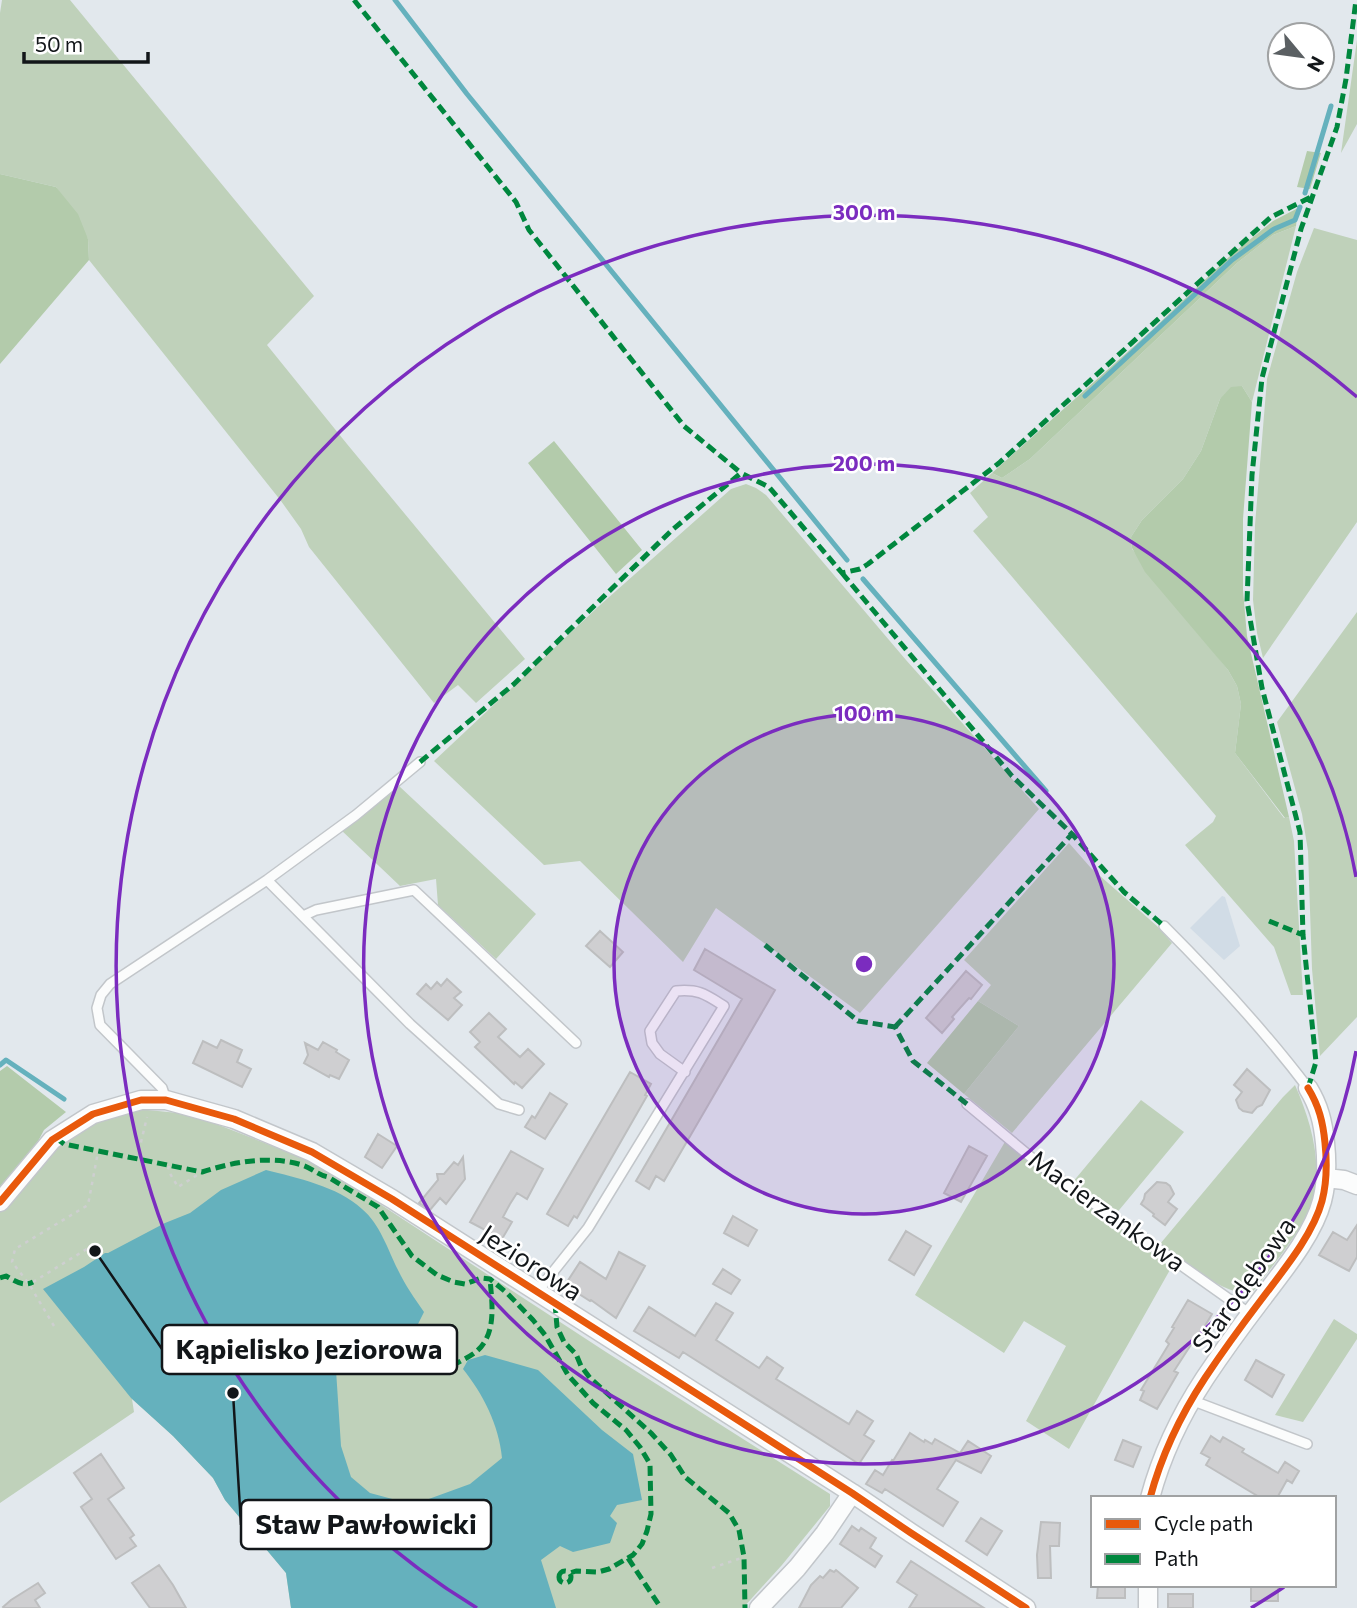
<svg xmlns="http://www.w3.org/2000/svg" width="1357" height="1608" viewBox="0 0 1357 1608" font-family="Commissioner,sans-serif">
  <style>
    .built { fill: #d1dce6 }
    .green { fill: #bfd1ba }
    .forest { fill: #b3cbab }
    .water { fill: #65b1bd }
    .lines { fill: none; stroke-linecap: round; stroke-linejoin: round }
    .stream { stroke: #65b1bd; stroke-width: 5 }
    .building { fill: #cfcfd1; stroke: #bdbebf; stroke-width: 2 }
    .service-casing { stroke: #c2c6ca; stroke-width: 12 }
    .minor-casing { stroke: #c2c6ca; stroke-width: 21 }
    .path { stroke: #cecfd0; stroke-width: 2.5; stroke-dasharray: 3.5 5; stroke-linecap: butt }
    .service { stroke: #fbfcfc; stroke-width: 9 }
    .minor { stroke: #fbfcfc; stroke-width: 18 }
    .quiet { stroke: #00873e; stroke-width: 5; stroke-dasharray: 10 5; stroke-linecap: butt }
    .cycleway-casing { stroke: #fff; stroke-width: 11 }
    .cycleway { stroke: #e8590c; stroke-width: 7 }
    .ring { fill: none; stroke: #7b2cbf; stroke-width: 3.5 }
    .labels { text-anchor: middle; stroke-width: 5; stroke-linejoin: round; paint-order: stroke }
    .street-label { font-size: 26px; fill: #121619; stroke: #fff }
    .centre { fill: #7b2cbf; stroke: #fff; stroke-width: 3.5 }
    .ring-label { font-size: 21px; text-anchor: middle; font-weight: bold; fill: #7b2cbf; stroke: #fff; stroke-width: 5; stroke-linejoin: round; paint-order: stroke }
    .leader { fill: none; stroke: #121619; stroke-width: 2.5 }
    .callout-dot { fill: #121619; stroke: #fff; stroke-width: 2.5 }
    .callout { fill: #fff; stroke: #121619; stroke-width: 2.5 }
    .callout-label { font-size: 28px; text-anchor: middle; font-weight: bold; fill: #121619 }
  </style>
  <rect width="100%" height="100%" fill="#e2e8ed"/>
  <!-- built -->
  <path class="built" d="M1222,896L1225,897L1240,946L1224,960L1190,928Z"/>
  <!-- green -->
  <path class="green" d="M2,0H70L314,296L267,345L347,444L525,659L476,703L458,685L434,703L309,547L301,529L281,501L89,260L88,239L56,187L0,174V13Z
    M1357,40V124L1341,153Z
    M1296,226L1252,402L1242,386L1220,399L1201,451L1183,479L1142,520L1131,537L1132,549L1228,670L1237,686L1241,704L1235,753L1284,818L1289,817L1294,841L1303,995H1291L1274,947L1185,845L1213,822L1216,816L973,531L988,517L970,493L992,473L1002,478L1030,459L1237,263L1273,235Z
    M1314,228L1357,240V522L1263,658L1257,633L1253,600L1255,525L1267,379L1297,272Z
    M746,484L756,488L766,495L906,660L1039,809L860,1013L716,908L683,962L580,861L544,865L434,761L599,606L731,489Z
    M1357,612V1017L1320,1056L1312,969L1308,851L1302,814L1277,722Z
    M399,786L536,914L496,959L438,905L436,879L400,886L340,829L374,806Z
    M1069,843L1091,868L1157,926L1172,943L1012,1133L964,1094L1019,1026L978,1001L991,985L964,960Z
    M1295,1085C1310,1119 1323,1162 1313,1200C1305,1228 1269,1270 1251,1294C1219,1293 1185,1262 1160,1244L1283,1097Z
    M1141,1100L1184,1132L1115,1215L1072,1183Z
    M138,1109L178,1113L206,1120L303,1158L337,1176L606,1352L830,1494V1506L782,1565L743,1608H291L286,1573L225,1500L213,1478L173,1436L132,1399L134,1412L0,1503V1212L55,1148L95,1121Z
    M1006,1140L1171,1268L1069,1449L1026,1421L1066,1346L1024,1321L1004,1353L915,1295Z
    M1334,1319L1357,1334V1339L1303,1422L1275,1415Z"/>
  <!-- forest -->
  <path class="forest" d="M1307,151L1321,153L1310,189L1297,187Z
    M0,174L56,187L78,214L88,239L89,260L0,364Z
    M1298,208L1296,226L1273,235L1237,263L1030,459L1002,478L992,473L1151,331L1232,254L1273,221Z
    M1242,386L1252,402L1243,519V590L1247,636L1289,817L1285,818L1235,753L1241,704L1237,686L1228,670L1145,572L1132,548L1131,537L1142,520L1183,479L1201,451L1220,399L1231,387Z
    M554,441L642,550L616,574L528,463Z
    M978,1001L1019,1026L964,1094L927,1063Z
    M7,1066L66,1112L44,1130L34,1149L0,1187V1071Z"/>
  <!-- water -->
  <path class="water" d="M266,1170C297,1178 337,1186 362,1209C380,1224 388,1250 398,1270C405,1285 415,1299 424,1312L418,1324L411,1332L380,1342L343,1363L336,1370L341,1446L351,1477L370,1493L396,1500H426L470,1484L502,1458C499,1425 483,1394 463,1369L468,1360L485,1355L538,1370L602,1430L633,1454L642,1500L617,1505L610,1516L617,1523L610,1543L573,1552L560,1546L541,1560L556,1608H291L286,1573L225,1500L213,1478L173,1436L131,1398L43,1289L84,1267L105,1253H108L165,1223L190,1213L221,1190Z"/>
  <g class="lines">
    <!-- stream -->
    <path class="stream" d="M395,0L467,94L847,560
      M1305,193L1331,106
      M1085,396L1232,260L1274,229L1295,220L1300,207
      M863,579L1046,791
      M0,1065L6,1060L64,1099"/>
  </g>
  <!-- building -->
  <path class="building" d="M600,931L623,952L610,967L586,946Z
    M705,949L775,990L664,1181L656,1176L649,1189L636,1181L742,999L694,970Z
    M966,971L982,985L971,999L969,998L952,1017L954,1019L942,1033L926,1018Z
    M447,979L461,992L454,998L462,1005L448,1020L417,994L426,984L431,989L437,982L441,986Z
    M489,1013L506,1029L498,1037L520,1057L528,1049L544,1064L522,1088L515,1082L514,1084L475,1047L480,1042L470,1032Z
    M221,1040L242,1050L237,1062L251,1069L242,1087L193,1063L203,1041L217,1048Z
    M323,1042L337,1050L336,1052L349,1060L339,1079L330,1075L329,1077L304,1063L308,1055L305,1043L318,1050Z
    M1247,1069L1270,1090L1262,1105L1257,1107L1252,1113L1243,1111L1239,1108L1236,1100L1242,1092L1234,1085Z
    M630,1072L651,1084L645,1095L647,1096L577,1218L574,1216L568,1226L547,1214Z
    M550,1093L567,1104L545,1139L525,1127L532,1116L535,1118Z
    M378,1134L397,1146L382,1168L365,1157Z
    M969,1146L987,1156L961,1202L944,1193Z
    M511,1151L543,1169L527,1199L517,1193L510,1204L503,1217L512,1222L502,1239L470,1222Z
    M463,1157L465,1179L446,1204L440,1198L430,1210L419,1203L438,1180L437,1174H444L454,1162L458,1165Z
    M1157,1182L1166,1183L1170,1186L1174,1194L1168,1202L1177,1209L1165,1225L1153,1216L1154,1214L1141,1204L1144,1199L1145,1194Z
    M733,1216L757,1230L748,1246L724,1233Z
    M1357,1225V1257L1349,1271L1319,1255L1333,1232L1347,1240Z
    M906,1231L931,1246L914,1275L889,1260Z
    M619,1252L645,1266L616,1318L591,1300L590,1301L565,1285L580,1262L606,1279Z
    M723,1269L740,1280L731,1294L713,1284Z
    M1188,1300L1212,1314L1196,1341L1194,1340L1174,1371L1178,1373L1157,1409L1140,1400L1144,1391L1141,1390L1169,1344L1166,1341L1174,1328L1172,1327Z
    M716,1303L733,1313L716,1340L759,1368L767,1357L783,1368L776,1379L849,1424L857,1411L873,1421L864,1435L874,1441L859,1464L683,1352L679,1358L634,1331L649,1307L695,1336Z
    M1256,1360L1284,1375L1272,1397L1245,1380Z
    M910,1433L924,1442L925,1440L932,1444L935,1439L960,1453L968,1441L991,1456L981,1473L956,1460L937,1489L958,1502L943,1526L885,1489L882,1493L866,1484L875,1470L883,1475L892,1460L893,1461Z
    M1211,1436L1220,1442L1223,1437L1244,1449L1242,1452L1278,1473L1285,1462L1299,1471L1292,1483L1287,1480L1277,1498H1261L1206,1465L1210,1458L1201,1453Z
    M1123,1440L1141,1447L1133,1467L1115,1460Z
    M101,1454L124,1488L108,1499L134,1535L130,1538L136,1546L116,1559L81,1507L92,1499L74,1473Z
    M981,1518L1002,1531L987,1555L966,1541Z
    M1041,1522L1060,1523L1059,1546H1050L1051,1578H1038L1037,1555Z
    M852,1526L859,1531L861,1528L876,1538L870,1548L882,1556L875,1567L840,1544Z
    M911,1561L942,1581L984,1608H909L917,1595L897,1582Z
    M159,1565L173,1585L186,1608H150L132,1583Z
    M830,1570L834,1572L836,1570L858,1588L841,1608H799L811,1585L820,1576L823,1578Z
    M38,1583L45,1593L35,1600L40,1608H4L3,1607L11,1600Z
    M1098,1585H1125V1598H1097Z
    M1251,1585H1278V1601H1251Z
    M1168,1594H1193V1608H1168Z"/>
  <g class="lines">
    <!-- service casing -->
    <g class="service-casing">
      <path id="service" d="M267,880L410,1024L499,1104L519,1110
        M303,916L316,910L414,890L576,1043
        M1164,926C1215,977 1264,1030 1308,1088
        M166,1100L162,1088L100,1025L97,1008L101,995L110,984L267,880L356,815L420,762
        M967,1104L1044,1168L1250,1314
        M537,1292L588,1228L724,1006C705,994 699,989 676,991L650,1031L652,1043L660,1054L685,1072
        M1191,1400L1307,1444"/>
    </g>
    <!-- minor casing -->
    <g class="minor-casing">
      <path id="minor" d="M1326,1178L1344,1180L1357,1185
        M0,1202L52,1140L93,1114L141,1100H166L234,1119L312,1152L392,1199L852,1493L911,1533L1026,1608
        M1150,1498C1162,1453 1180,1416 1205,1378C1223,1351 1242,1325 1261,1300C1282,1272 1313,1235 1322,1201C1327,1182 1327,1162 1325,1143C1323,1122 1319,1106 1308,1088
        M759,1608L797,1568L825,1533L852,1493
        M1148,1608V1585"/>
    </g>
    <!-- path -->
    <path class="path" d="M137,1159L147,1117
      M169,1166L168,1170L178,1187L202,1172
      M33,1282L90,1247
      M54,1326L29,1284L12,1262L15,1249L88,1205L98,1152
      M712,1568L744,1557"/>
    <!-- service -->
    <use href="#service" class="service"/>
    <!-- minor -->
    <use href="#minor" class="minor"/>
    <!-- quiet -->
    <path class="quiet" d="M354,0L516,202L529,230L684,426L741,473
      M842,573L1012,776L1072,834L1124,892L1164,926
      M420,762L514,684L672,530L741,473L769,487L842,573L860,569L868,564L999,463L1271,217L1313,196
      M1269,921L1303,935
      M765,945L858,1021L895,1027L913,1061L967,1104
      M895,1027L1072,834
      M1308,1088L1316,1062L1303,935L1300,832L1262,688L1247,601L1252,475L1262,378L1301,229L1337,127L1346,79L1356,0
      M56,1138L64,1144L202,1172C233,1162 270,1155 302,1165C312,1168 318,1175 328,1177L378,1207L412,1256L437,1275L454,1282L465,1284L481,1278L490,1279L507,1293L533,1320L545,1335L568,1375L593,1403L626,1430L640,1447L650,1464L651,1514L647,1531L642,1544L633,1555L609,1569L598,1572L576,1571L570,1573
      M0,1278L6,1276C15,1281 23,1287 33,1282
      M555,1303L557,1327L564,1342L576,1354L581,1366L590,1378L651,1433L671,1455L685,1477L729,1513L739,1530L744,1557L745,1608
      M452,1366C460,1361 470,1357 477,1351C497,1333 492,1303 490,1279
      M628,1558L661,1608
      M559 1577a6 6 0 1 1 12 0a6 6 0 1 1-12 0Z"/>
    <!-- cycleway casing -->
    <g class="cycleway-casing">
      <path id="cycleway" d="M0,1202L52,1140L93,1114L141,1100H166L234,1119L312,1152L392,1199L852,1493L911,1533L1026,1608
        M1150,1498C1162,1453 1180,1416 1205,1378C1223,1351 1242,1325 1261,1300C1282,1272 1313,1235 1322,1201C1327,1182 1327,1162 1325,1143C1323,1122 1319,1106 1308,1088"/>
    </g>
    <!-- cycleway -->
    <use href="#cycleway" class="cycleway"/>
  </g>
  <!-- distance rings -->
  <circle cx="864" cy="964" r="250" fill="#7b2cbf" fill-opacity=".12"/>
  <g class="ring">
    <circle cx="864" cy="964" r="250"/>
    <path d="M1356 1051A500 500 0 1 1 1356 877"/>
    <path d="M1284 1587A751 751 0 0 1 1251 1608M477 1608A751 751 0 1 1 1357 397"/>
  </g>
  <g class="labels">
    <!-- street labels -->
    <g class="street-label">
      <text transform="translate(1107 1211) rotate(36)" y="9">Macierzankowa</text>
      <text transform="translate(531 1263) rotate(33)" y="9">Jeziorowa</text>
      <text transform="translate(1244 1285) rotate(-55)" y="9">Starodębowa</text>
    </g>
  </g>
  <circle cx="864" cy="964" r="10" class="centre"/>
  <g class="ring-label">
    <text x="864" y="220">300 m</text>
    <text x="864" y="471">200 m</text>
    <text x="864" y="721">100 m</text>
  </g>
  <!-- callouts -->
  <path class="leader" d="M95 1251L162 1349M233 1393L241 1525"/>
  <g class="callout-dot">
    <circle cx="95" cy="1251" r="7"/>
    <circle cx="233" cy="1393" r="7"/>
  </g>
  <g class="callout">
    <rect x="162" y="1325" width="295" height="49" rx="7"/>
    <rect x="241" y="1500" width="250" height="49" rx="7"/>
  </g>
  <g class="callout-label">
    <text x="309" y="1359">Kąpielisko Jeziorowa</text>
    <text x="366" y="1534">Staw Pawłowicki</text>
  </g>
  <!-- legend -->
  <rect x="1091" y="1496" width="245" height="91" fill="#ffffff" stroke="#a0a2a3" stroke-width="2"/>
  <rect x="1105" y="1519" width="35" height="10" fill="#e8590c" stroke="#a0a2a3" stroke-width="2"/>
  <text x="1154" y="1531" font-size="21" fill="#121619">Cycle path</text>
  <rect x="1105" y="1554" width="35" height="10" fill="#00873e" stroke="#a0a2a3" stroke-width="2"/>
  <text x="1154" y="1566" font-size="21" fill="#121619">Path</text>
  <!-- north arrow -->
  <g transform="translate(1301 56) rotate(119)"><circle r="33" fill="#ffffff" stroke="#a0a2a3" stroke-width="2"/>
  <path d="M0-5L12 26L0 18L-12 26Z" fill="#5b6063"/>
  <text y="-10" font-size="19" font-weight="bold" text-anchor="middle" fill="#121619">N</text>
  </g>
  <!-- scale -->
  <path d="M24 52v10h124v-10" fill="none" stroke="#121619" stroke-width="3.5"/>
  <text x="35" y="52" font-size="21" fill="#121619" stroke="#ffffff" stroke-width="5" paint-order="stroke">50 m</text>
</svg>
